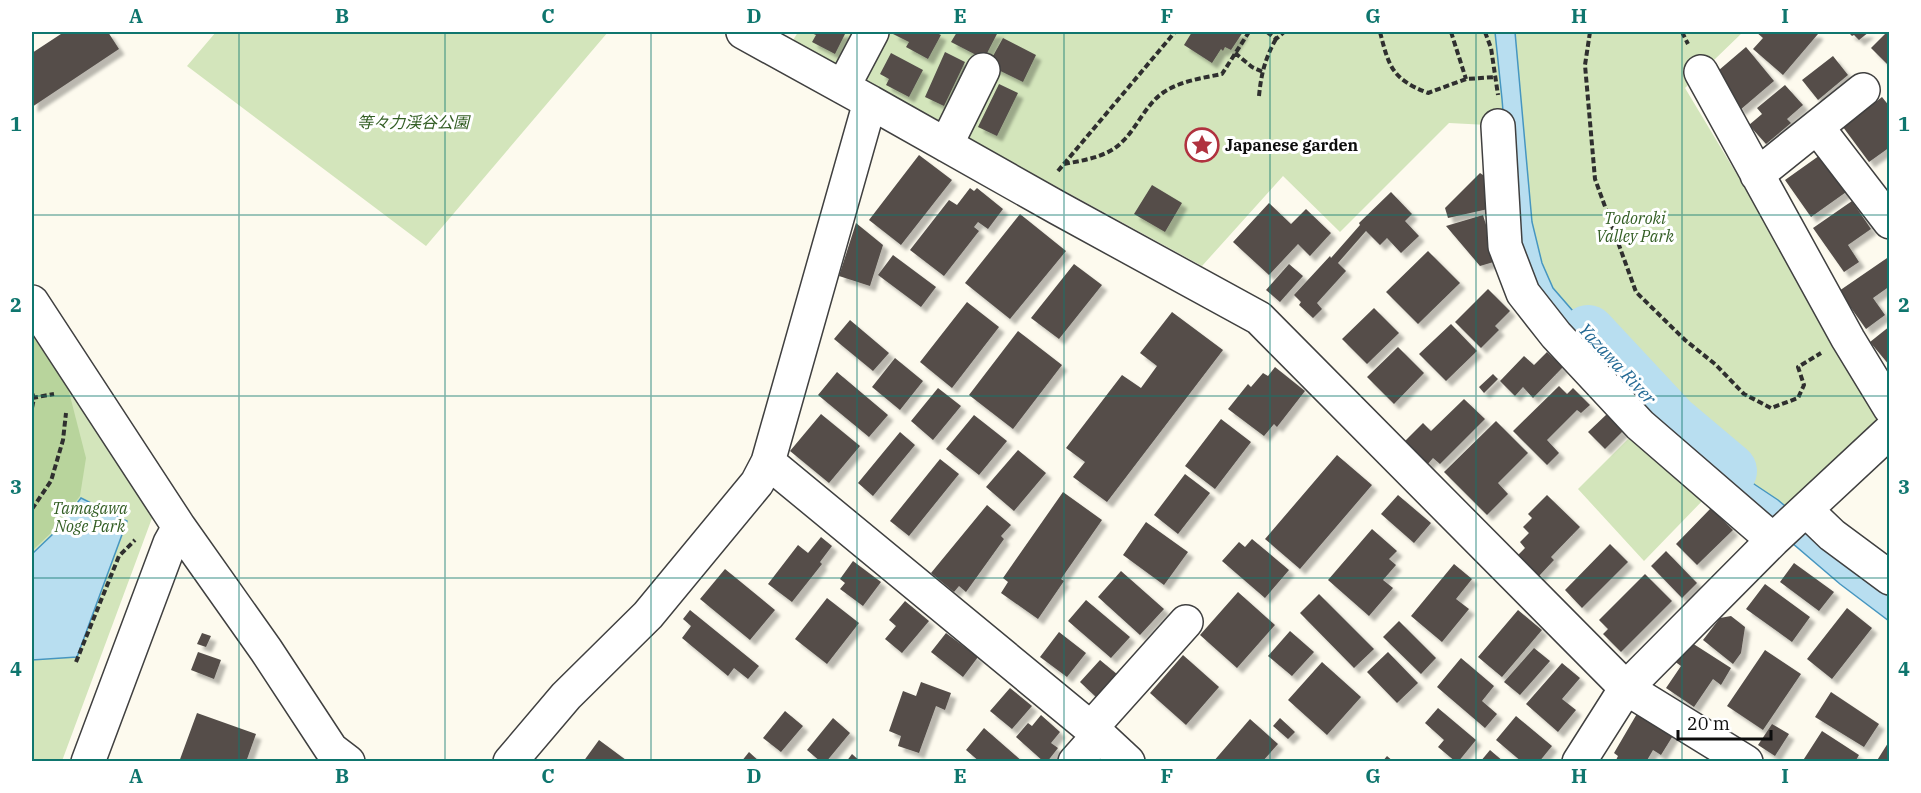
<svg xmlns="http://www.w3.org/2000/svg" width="1921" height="793" viewBox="0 0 1921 793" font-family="'IBM Plex Serif','Noto Sans JP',serif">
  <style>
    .green { fill: #d3e5bb }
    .forest { fill: #b8d49c }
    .water { fill: #b8def0; stroke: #4696c0; stroke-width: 1.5 }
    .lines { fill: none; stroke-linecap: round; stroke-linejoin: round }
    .river { stroke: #b8def0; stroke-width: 56 }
    .building { fill: #544e4a; filter: url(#shadow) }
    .minor-casing { stroke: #404040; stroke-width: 36 }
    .path { stroke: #2f2f2f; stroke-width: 4; stroke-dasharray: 6 3; stroke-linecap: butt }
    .minor { stroke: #fff; stroke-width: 33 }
    .grid { fill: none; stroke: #0f766e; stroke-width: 1.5; stroke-opacity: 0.55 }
    .labels { text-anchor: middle; stroke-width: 6; stroke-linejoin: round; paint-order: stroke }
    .park-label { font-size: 16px; font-style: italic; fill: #335e24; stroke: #fff }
    .poi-label { font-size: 16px; font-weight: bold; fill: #0d0d0d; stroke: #fff; text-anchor: start }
    .water-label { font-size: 18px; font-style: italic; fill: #226893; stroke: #fff }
    .neatline { fill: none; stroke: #0f766e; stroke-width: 2 }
    .grid-label { font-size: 20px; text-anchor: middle; font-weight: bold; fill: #0f766e }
  </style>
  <defs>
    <filter id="shadow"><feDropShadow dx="5.5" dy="5.5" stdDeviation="1.5" flood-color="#0004"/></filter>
  </defs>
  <rect width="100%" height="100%" fill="#fdfaee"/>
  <!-- green -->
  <path class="green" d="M216,32H608L426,246L187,66Z
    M798,32H1743L1685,88L1883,418L1771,524L1539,293L1507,126L1449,123L1340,232L1283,176L1202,266L792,42Z
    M32,333L155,510L62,761H32Z
    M1633,434L1706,497L1644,561L1578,489Z"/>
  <!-- forest -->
  <path class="forest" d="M32,335L68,388L86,458L80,496L53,531L32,551Z"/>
  <!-- water -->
  <path class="water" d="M1495,32H1515L1532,222L1542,263L1553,288L1664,416L1724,464L1778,500L1889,593V621L1840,584L1649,421L1544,305L1512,221L1502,99Z
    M81,498L127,521L77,657L32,660V554L55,532Z"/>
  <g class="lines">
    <!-- river -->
    <path class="river" d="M1588,333L1672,423L1729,471"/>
  </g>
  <!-- building -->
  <path class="building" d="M64,32H108L119,49L32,107V53Z
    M809,32H846L835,54L812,42L816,35Z
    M894,32H935L941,35L928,59L906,47L909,42L893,34Z
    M957,32H998L984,59L951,42Z
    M1192,32H1243L1231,50L1225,47L1223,51L1221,49L1212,63L1184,45Z
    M1756,32H1815L1818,34L1783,75L1753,49L1763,38Z
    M1848,32H1869L1859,40L1854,35L1852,36Z
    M1887,32H1890V67L1871,48Z
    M1003,38L1036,55L1023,82L988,65Z
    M1746,47L1774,81L1740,110L1712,76Z
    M945,52L965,62L944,106L925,97Z
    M891,53L923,70L909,97L886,85L889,79L880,74Z
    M1833,56L1848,75L1818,100L1802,80Z
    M999,84L1018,93L997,136L978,127Z
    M1785,85L1803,105L1787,119L1791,123L1766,144L1749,125L1762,114L1757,108Z
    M1882,97L1890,107V147L1869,162L1843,127Z
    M1823,153L1849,190L1811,217L1785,180Z
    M919,155L952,180L901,245L869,220Z
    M1480,173L1486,177L1488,209L1448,218L1445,208Z
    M1152,185L1182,203L1165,232L1134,214Z
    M970,188L974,191L977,188L1003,209L988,229L978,222L974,227L979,231L944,276L910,250L949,200L957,205Z
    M1391,192L1412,214L1405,221L1419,236L1401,253L1387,238L1380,245L1366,231L1338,263L1346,271L1317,303L1322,309L1313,318L1299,305L1301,302L1294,295L1330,256L1331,258L1360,225L1359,223Z
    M1852,201L1871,229L1848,245L1859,262L1844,272L1813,228Z
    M1269,203L1291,224L1306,209L1331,233L1310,256L1298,244L1269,275L1233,242Z
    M1020,214L1066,251L1010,319L965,283Z
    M1483,215L1497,261L1480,266L1446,226Z
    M856,223L883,245L870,286L839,276Z
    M1428,251L1460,283L1418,324L1386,292Z
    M893,255L936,287L921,307L878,275Z
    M1890,256V286L1873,298L1885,315L1866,329L1839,291Z
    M1074,264L1102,285L1059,339L1031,318Z
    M1289,264L1303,276L1280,302L1266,290Z
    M1488,289L1510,311L1495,326L1499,330L1481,348L1455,322Z
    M967,302L999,327L952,388L920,362Z
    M1374,308L1399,333L1367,364L1342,339Z
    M1172,312L1223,350L1107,502L1073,477L1085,462L1066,448L1122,375L1141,388L1157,366L1140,353Z
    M850,320L889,353L873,371L834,339Z
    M1451,324L1477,351L1446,381L1419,354Z
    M1890,326V366L1870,342Z
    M1018,331L1062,365L1013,429L969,395Z
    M1398,347L1424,373L1394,404L1367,377Z
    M1547,352L1563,367L1533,398L1523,387L1515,396L1500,381L1524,356L1534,365Z
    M895,358L923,381L900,410L872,387Z
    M1275,367L1305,391L1277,427L1274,424L1264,436L1228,409L1248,384L1251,387L1263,373L1268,376Z
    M837,372L888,415L869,437L818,395Z
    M1493,374L1498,379L1484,393L1479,387Z
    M1559,386L1567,394L1573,388L1590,405L1581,413L1577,410L1547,440L1559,453L1547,465L1513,431Z
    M938,388L961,406L933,440L911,421Z
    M1464,399L1485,419L1440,464L1433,458L1427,465L1404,442L1423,423L1431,431Z
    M821,414L860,446L829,483L790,451Z
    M1607,414L1623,431L1605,449L1588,432Z
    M974,415L1007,441L979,475L946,449Z
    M1221,419L1251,442L1215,489L1185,466Z
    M1496,421L1528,453L1498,483L1508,494L1487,515L1444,472Z
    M900,432L915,445L873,496L858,483Z
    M1018,450L1046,473L1014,511L986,487Z
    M1337,455L1372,485L1300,569L1265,539Z
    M940,459L959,474L909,536L890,521Z
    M1185,474L1210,493L1178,534L1154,515Z
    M1063,492L1102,520L1061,579L1064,581L1038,619L1001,593L1008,582L1003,578Z
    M1398,495L1431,523L1414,543L1381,514Z
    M1547,495L1580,527L1551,557L1554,560L1539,576L1518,555L1525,548L1520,542L1529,533L1523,527L1532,518L1528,514Z
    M987,505L1011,525L1001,536L1004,539L966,592L959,586L954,592L931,573Z
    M1711,508L1733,530L1697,565L1676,544Z
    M1146,522L1188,552L1164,585L1123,555Z
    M1372,529L1397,551L1389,559L1396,565L1383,580L1393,588L1369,616L1328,580Z
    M821,537L832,546L820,562L822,564L792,602L768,584L798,545L808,553Z
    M1252,539L1289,570L1265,598L1222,561L1239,542L1245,547Z
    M1610,544L1628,562L1582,608L1565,590Z
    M1666,551L1697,583L1682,598L1651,566Z
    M853,561L881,582L863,606L840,589L845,583L840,579Z
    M1794,563L1834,592L1819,611L1780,582Z
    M1454,564L1472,579L1456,599L1469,609L1442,642L1411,616Z
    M725,569L775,610L750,640L700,599Z
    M1121,571L1164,609L1140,635L1098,597Z
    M1645,574L1672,601L1621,652L1603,634L1608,629L1599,620Z
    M1765,584L1810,617L1792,642L1746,609Z
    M1238,592L1275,625L1237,668L1200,635Z
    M1319,594L1374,649L1354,668L1300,613Z
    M827,598L859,623L827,664L795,639Z
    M1086,600L1130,637L1111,658L1068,621Z
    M905,601L929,621L902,653L885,639L896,626L889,620Z
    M1847,608L1872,628L1832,679L1807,659Z
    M690,610L759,666L748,679L734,668L728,676L682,638L691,626L683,619Z
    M1518,610L1542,630L1502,677L1478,657Z
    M1731,616L1745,627L1741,653L1733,664L1703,640L1720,618Z
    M1399,621L1436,658L1421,674L1383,637Z
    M1290,631L1314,652L1292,676L1268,656Z
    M1059,632L1086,653L1067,677L1040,657Z
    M202,633L211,636L206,647L197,644Z
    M946,633L978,657L963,677L931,652Z
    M1692,643L1731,668L1721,685L1713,679L1694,707L1666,688L1681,666L1674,661L1683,649L1686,651Z
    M1534,648L1550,661L1520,695L1504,682Z
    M1765,650L1801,674L1763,730L1727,706Z
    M198,652L221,660L214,679L191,670Z
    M1388,652L1418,683L1397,703L1367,672Z
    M1183,655L1219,687L1186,725L1150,693Z
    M1461,658L1494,686L1482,701L1497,714L1485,728L1437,687Z
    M1100,660L1118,675L1097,698L1080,682Z
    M1322,662L1361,697L1327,735L1288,700Z
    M1562,663L1580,678L1562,699L1576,710L1558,732L1526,704Z
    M921,682L951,693L945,710L936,706L919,753L898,746L901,736L889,731L903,691L916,696Z
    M1010,688L1032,706L1012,729L990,711Z
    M1831,692L1879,724L1864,747L1815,717Z
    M1438,708L1476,740L1458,762H1456L1438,747L1444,740L1425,723Z
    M785,711L803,726L781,752L763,738Z
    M1638,712L1674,734L1661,755L1653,750L1646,762H1615L1618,756L1614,753Z
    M197,713L256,734L246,762H179Z
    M1041,715L1060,732L1051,743L1058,748L1047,762H1044L1016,737L1028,723L1032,726Z
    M1516,716L1552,746L1539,762H1522L1496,740Z
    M833,718L850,733L826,762H821L807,750Z
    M1280,718L1295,732L1288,739L1273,726Z
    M1250,719L1278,744L1262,762H1213Z
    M1772,724L1789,734L1775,756L1758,745Z
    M984,728L1023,762H980L966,750Z
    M1822,731L1859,755L1855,762H1802Z
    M599,740L626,760L625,762H583Z
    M1888,743L1890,744V762H1876Z
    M1490,750L1504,762H1480Z
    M749,752L760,762H741Z
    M852,754L861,762H846Z
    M1387,756L1394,762H1382Z"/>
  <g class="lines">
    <!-- minor casing -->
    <g class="minor-casing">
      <path id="minor" d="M743,32L870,102
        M1701,72L1848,339L1890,408
        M843,87L872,32
        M1498,126L1505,246L1523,293L1556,335L1640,425L1773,540
        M1817,127L1890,222
        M946,145L983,70
        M1757,175L1863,90
        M32,302L179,527L266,650L331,749L348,762
        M768,462L1099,735L1128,762
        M1806,510L1832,535L1890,578
        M1091,728L1186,622
        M88,762L170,543L179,527
        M510,762L566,696L648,615L757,483L768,462L870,102L1058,208L1259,318L1626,688L1746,762
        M1075,762L1099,735
        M1579,762L1626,688L1773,540L1890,431"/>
    </g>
    <!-- path -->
    <path class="path" d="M1267,32L1276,39L1284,32
      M1380,32C1389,67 1392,79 1428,93L1466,79L1496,77
      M1451,32L1466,79
      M1485,32L1491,48L1498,95
      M1590,32L1585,65L1595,179L1636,292L1685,340L1715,364L1744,394L1771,408L1798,398L1804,385L1798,367L1821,353
      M1682,32L1688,44
      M1235,53L1252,67L1263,72
      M1259,96C1261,75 1265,58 1276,39
      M1064,164C1085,160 1108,157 1123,141C1138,126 1146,104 1164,92C1181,81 1202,78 1222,74L1249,32
      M1058,171L1175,32
      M32,393L34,398L32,408
      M32,398L54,394
      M32,509L51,481L63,440L66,413
      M76,662L119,556L135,540"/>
    <!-- minor -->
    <use href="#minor" class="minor"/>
  </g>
  <!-- grid -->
  <path class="grid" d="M239,32V762M445,32V762M651,32V762M857,32V762M1064,32V762M1270,32V762M1476,32V762M1682,32V762M32,215H1890M32,396H1890M32,578H1890"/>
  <!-- icons -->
  <defs>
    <g id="sight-ring" transform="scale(1.725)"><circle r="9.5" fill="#fff" stroke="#b0323f" stroke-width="1.5"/><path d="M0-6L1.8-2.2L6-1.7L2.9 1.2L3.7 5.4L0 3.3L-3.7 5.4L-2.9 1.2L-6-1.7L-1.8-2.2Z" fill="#b0323f"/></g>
  </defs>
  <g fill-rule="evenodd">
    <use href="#sight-ring" x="1202" y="145"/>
  </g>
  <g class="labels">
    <!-- park labels -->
    <g class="park-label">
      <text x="413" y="128">等々力渓谷公園</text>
      <text x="1635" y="224">Todoroki<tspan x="1635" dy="18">Valley Park</tspan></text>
      <text x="90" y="514">Tamagawa<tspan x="90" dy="18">Noge Park</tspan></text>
    </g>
    <!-- poi labels -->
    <g class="poi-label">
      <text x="1225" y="151">Japanese garden</text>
    </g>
    <!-- water labels -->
    <g class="water-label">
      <text transform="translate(1617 364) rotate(47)" y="6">Yazawa River</text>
    </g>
  </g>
  <!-- border -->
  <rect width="1921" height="793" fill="none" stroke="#ffffff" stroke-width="66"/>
  <!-- scale -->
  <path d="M1678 730v9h93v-9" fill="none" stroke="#0d0d0d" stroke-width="3"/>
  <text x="1687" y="730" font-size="18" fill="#0d0d0d" stroke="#ffffff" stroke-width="4.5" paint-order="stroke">20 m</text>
  <rect x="33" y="33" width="1855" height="727" class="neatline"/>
  <g class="grid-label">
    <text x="136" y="23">A</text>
    <text x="342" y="23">B</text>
    <text x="548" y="23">C</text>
    <text x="754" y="23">D</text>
    <text x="960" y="23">E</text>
    <text x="1167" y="23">F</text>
    <text x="1373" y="23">G</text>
    <text x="1579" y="23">H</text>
    <text x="1785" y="23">I</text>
    <text x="16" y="131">1</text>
    <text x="1904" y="131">1</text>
    <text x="16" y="312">2</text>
    <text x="1904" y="312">2</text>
    <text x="16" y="494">3</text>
    <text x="1904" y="494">3</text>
    <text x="16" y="676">4</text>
    <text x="1904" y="676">4</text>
    <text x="136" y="783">A</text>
    <text x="342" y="783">B</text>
    <text x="548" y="783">C</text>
    <text x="754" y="783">D</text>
    <text x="960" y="783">E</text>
    <text x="1167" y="783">F</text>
    <text x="1373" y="783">G</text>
    <text x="1579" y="783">H</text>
    <text x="1785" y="783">I</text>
  </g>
</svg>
